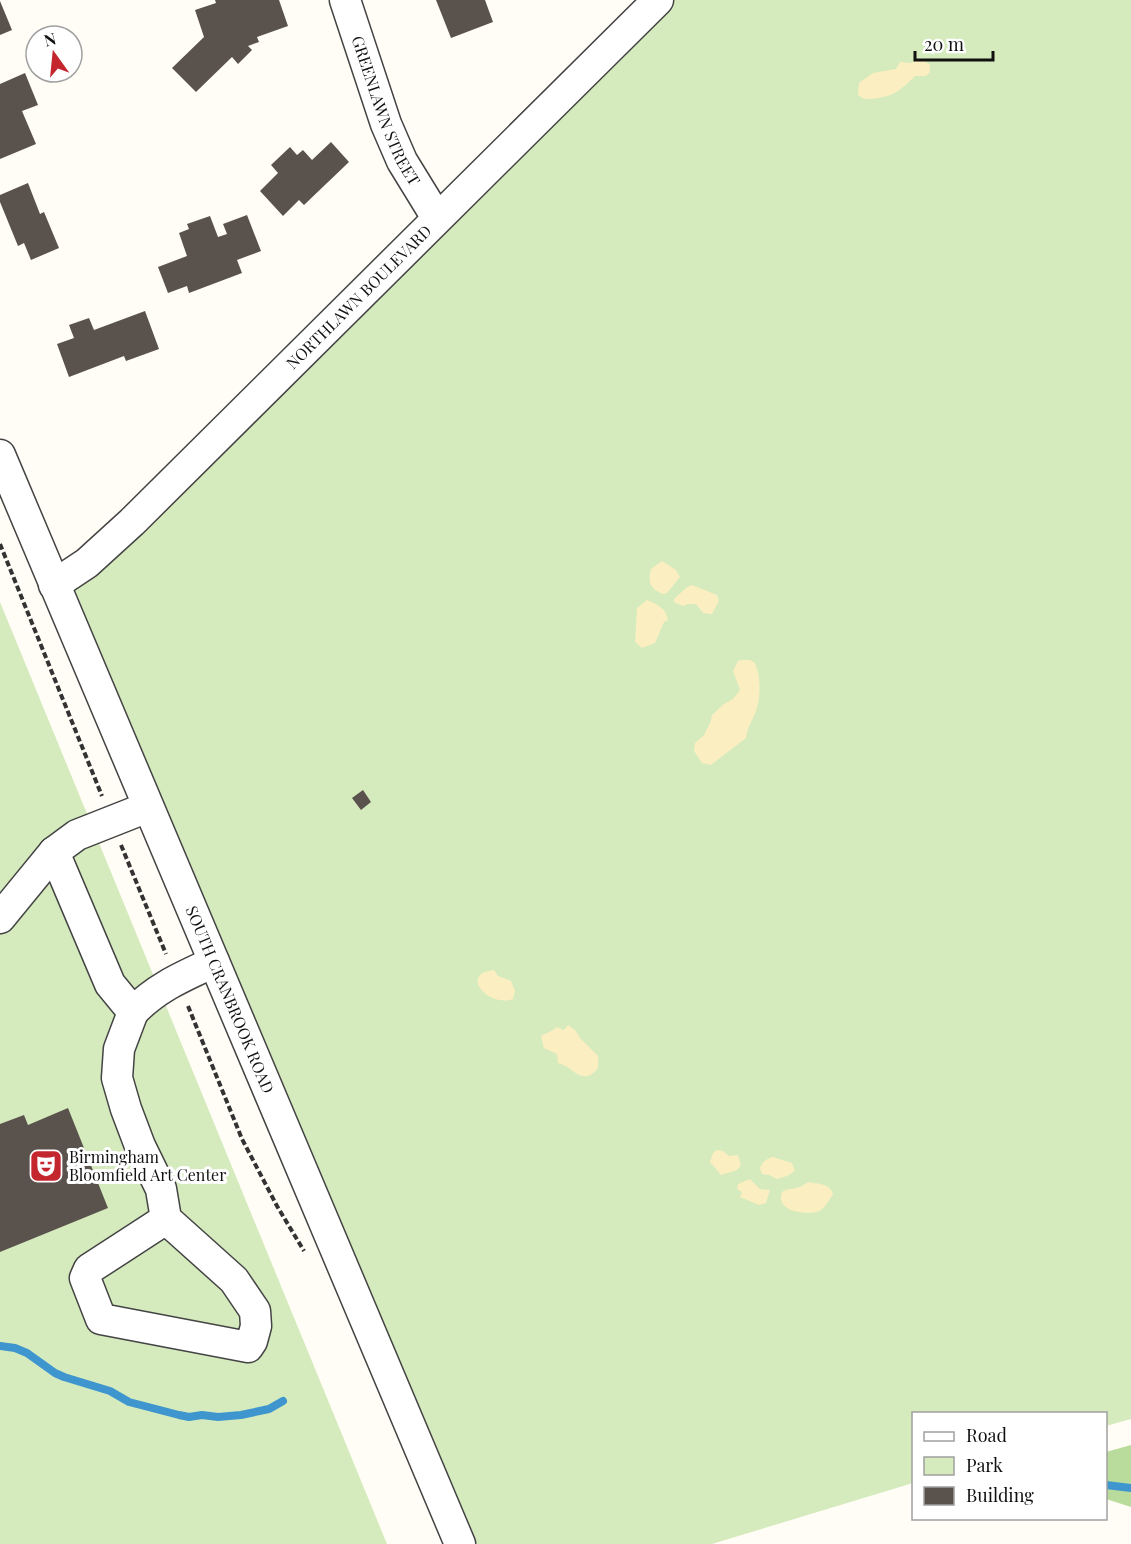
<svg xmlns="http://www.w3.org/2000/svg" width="1131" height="1544" viewBox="0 0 1131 1544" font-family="'Playfair Display',serif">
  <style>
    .green { fill: #d5ebbd }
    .forest { fill: #b9dc9c }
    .sand { fill: #fbeec1 }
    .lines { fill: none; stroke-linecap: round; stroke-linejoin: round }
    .stream { stroke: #3f96cf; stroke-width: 8 }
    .building { fill: #5a524d }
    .minor-casing { stroke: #444; stroke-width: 33 }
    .path { stroke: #333; stroke-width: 4; stroke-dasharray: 6 3; stroke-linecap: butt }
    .minor { stroke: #fff; stroke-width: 30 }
    .labels { text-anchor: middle; stroke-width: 6; stroke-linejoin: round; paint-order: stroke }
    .street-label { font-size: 16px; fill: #111; stroke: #fff }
    .poi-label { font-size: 16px; fill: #111; stroke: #fff; text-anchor: start }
  </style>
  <rect width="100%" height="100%" fill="#fffdf5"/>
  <!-- green -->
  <path class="green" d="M652,0H1131V1419L1106,1426V1414H914L913,1483L712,1544H465L68,579Z
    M0,602L387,1544H0Z"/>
  <!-- forest -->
  <path class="forest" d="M1131,1445V1507L1106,1499V1452Z"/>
  <!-- sand -->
  <path class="sand" d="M921,58L930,65V72L926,76H915C899,93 888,99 864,99L858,95L859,83L873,73L896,69L900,62L911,63Z
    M662,561L676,570L680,577L667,593L663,594C649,589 648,581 651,569Z
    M692,585L717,595L719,601L712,614L703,613L696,604H688L683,606L674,602V599L686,588Z
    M647,600C658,605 666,608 668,620L664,622L655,643L642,648L635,642L637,608Z
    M742,660H750L755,663C761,678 761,695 756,711C753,720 747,727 746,738L711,765L702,763L694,751L695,743L704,735L711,721L712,715L724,704L733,699L740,690L733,671L738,661Z
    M494,970L498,976L511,981L515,991L513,999C489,1008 458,974 494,970Z
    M568,1025L575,1030L580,1038L598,1056V1068C582,1088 573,1066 558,1063L557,1054L544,1048L541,1036C545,1033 553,1032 556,1027L564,1030Z
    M717,1150L723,1151L729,1156L738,1155L741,1165L737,1170L721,1175L710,1162L713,1153Z
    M773,1157L792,1163L795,1171L787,1176L777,1179L769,1175L762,1174L760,1168C763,1161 766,1159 773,1157Z
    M750,1179L760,1189L770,1190L766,1203L759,1205L740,1197L742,1192L737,1189L738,1184Z
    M808,1182C818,1184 831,1183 833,1195C828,1200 825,1210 816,1212C804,1215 775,1211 782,1192C789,1187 797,1191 808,1182Z"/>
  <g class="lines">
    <!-- stream -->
    <path class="stream" d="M0,1346L15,1348L27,1353L55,1373L64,1377L110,1391L129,1402L179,1415L189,1417L202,1415L218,1417L241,1415L269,1409L283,1401
      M1106,1485L1131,1488"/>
  </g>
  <!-- building -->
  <path class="building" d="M215,0H279L288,26L257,37L259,42L248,46L252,50L238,64L232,57L196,92L172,68L204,37L195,10L216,3Z
    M436,0H485L493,22L451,38Z
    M0,1L12,30L0,35Z
    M25,73L38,105L22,111L36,144L0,159V84Z
    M331,142L349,162L304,205L299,200L283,216L260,191L278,173L271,165L290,147L297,155L303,150L312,160Z
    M28,183L40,214L44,212L59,248L31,260L24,243L18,246L0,202V195Z
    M247,215L261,251L237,260L242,273L189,293L187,286L168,293L158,267L187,256L179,233L189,229L187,224L210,216L218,237L227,234L223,224Z
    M145,311L159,349L126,361L124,356L69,377L57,344L74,338L69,325L89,318L94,330Z
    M363,790L371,802L361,810L352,798Z
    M68,1108L108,1208L0,1252V1124L24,1115L28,1125Z"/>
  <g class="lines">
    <!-- minor casing -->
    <g class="minor-casing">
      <g id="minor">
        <path id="s1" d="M345,0L386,124L402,161L437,218"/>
        <path id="s2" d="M0,455L460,1544"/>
        <path id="s3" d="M54,585L87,563L132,522L658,0"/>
        <path d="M148,807L77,835L54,852L110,984L133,1012C157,987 184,976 214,962"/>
        <path d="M0,918L54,852"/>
        <path d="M133,1012L119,1049L117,1078L126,1109L140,1146L161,1189L166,1219L234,1280L255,1311L256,1326L252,1341L248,1347L101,1319L85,1278L89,1269L166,1219"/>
      </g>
    </g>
    <!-- path -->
    <path class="path" d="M0,544L102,796
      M121,845L166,954
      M188,1006L242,1139L277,1206L304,1251"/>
    <!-- minor -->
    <use href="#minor" class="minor"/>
  </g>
  <!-- icons -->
  <defs>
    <g id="theatre-square" transform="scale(1.725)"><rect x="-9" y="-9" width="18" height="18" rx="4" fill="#c4262e" stroke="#fff"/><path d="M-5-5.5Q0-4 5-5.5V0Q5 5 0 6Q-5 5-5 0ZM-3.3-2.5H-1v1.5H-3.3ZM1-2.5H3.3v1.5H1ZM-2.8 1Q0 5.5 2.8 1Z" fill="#fff"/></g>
  </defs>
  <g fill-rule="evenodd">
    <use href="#theatre-square" x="46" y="1166"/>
  </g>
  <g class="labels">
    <!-- street labels -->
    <g class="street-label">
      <text dy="6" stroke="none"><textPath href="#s1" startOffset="118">GREENLAWN STREET</textPath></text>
      <text dy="6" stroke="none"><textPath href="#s3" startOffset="420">NORTHLAWN BOULEVARD</textPath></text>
      <text dy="6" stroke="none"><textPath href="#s2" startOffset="591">SOUTH CRANBROOK ROAD</textPath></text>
    </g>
    <!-- poi labels -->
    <g class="poi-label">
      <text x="69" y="1163">Birmingham<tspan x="69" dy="18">Bloomfield Art Center</tspan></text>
    </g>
  </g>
  <!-- legend -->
  <rect x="912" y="1412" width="195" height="108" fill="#ffffff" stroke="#a0a0a0" stroke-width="1.5"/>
  <rect x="924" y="1432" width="30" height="9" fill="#ffffff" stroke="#a0a0a0" stroke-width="1.5"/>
  <text x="966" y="1442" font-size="18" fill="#111111">Road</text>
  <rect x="924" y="1457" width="30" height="18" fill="#d5ebbd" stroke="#a0a0a0" stroke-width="1.5"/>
  <text x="966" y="1472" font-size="18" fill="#111111">Park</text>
  <rect x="924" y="1487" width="30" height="18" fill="#5a524d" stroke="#a0a0a0" stroke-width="1.5"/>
  <text x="966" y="1502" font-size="18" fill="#111111">Building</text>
  <!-- north arrow -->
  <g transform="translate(54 54) rotate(345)"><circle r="28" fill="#ffffff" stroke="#a0a0a0" stroke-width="1.5"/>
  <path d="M0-4.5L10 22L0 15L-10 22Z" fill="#c4262e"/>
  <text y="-9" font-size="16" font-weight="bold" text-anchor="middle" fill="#111111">N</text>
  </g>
  <!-- scale -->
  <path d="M915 51v9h78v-9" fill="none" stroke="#111111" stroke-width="3"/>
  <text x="924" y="51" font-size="18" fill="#111111" stroke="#ffffff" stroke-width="4.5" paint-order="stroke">20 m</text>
</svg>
